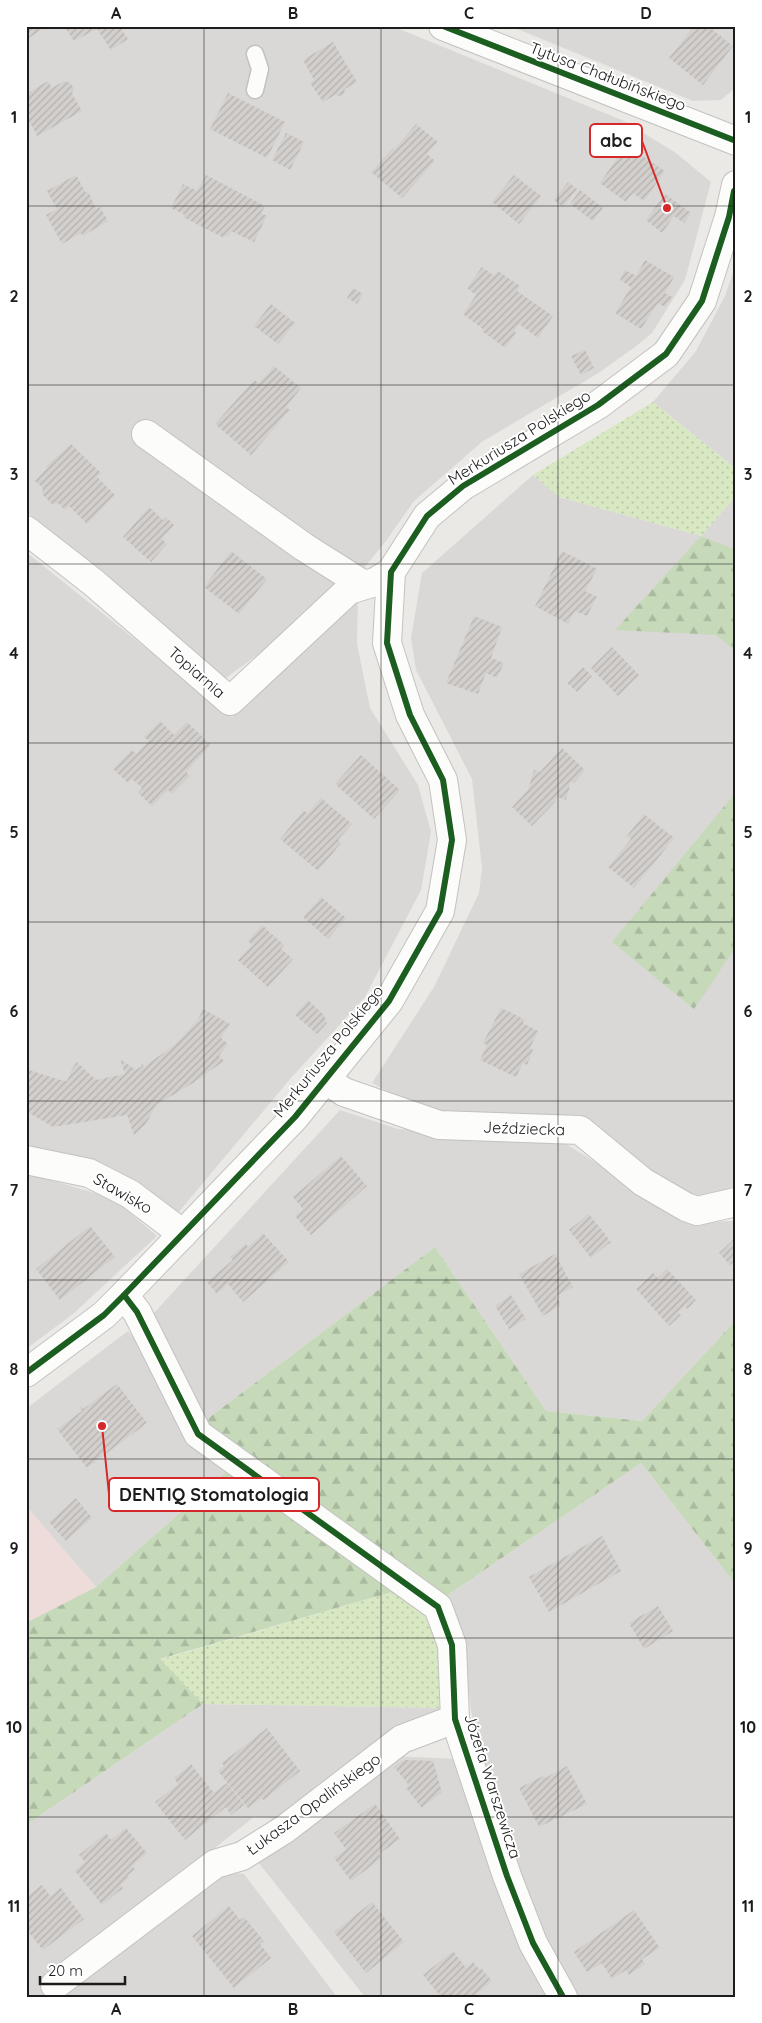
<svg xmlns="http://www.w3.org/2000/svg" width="762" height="2023" viewBox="0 0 762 2023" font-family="Quicksand,sans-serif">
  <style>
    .residential { fill: #dad8d6 }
    .commercial { fill: #eddcda }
    .religious { fill: #d9d8d6 }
    .grass { fill: url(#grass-dots) }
    .forest { fill: url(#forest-firs) }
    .building { fill: url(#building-hatch) }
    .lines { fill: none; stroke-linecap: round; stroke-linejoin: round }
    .service-casing { stroke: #c3c2c1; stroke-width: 19 }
    .minor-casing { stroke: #c3c2c1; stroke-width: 30 }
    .tertiary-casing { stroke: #c3c2c1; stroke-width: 30 }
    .service { stroke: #fcfcfb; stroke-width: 16 }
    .minor { stroke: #fcfcfb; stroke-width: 28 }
    .tertiary { stroke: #fcfcfb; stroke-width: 28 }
    .cycleway-casing { stroke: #fff; stroke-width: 9 }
    .cycleway { stroke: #1b5e20; stroke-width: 6 }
    .grid { fill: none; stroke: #1c1c1c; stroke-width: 1; stroke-opacity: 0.55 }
    .labels { text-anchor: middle; stroke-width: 4; stroke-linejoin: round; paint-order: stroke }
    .street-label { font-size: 16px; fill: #1c1c1c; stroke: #fff }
    .leader { fill: none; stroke: #d62828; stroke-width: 2 }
    .callout-dot { fill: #d62828; stroke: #fff; stroke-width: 2 }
    .callout { fill: #fff; stroke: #d62828; stroke-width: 2 }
    .callout-label { font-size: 18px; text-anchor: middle; font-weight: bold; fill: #1c1c1c }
    .neatline { fill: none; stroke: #1c1c1c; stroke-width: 2 }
    .grid-label { font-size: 16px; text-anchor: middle; font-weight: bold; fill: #1c1c1c }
  </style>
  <defs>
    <pattern id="grass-dots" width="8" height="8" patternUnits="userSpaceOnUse" patternTransform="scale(1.25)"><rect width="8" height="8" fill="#d8e8c3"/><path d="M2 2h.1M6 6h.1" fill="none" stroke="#b9c6a7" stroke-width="1.8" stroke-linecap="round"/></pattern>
    <pattern id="forest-firs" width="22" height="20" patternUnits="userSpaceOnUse" patternTransform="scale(1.25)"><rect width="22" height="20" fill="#c6daba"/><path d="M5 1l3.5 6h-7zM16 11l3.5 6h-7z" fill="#aaba9f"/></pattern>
    <pattern id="building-hatch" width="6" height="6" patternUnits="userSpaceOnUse" patternTransform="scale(1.25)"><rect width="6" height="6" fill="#d2cfcc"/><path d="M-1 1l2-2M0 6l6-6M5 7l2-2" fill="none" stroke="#b4b1af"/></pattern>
  </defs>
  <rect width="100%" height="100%" fill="#ebe9e5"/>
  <!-- residential -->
  <path class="residential" d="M26,26H392L624,121L676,153L711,182L685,280L652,333L635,347L597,374L483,441L414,501L386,541L364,568L301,623L223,680L26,511Z
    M510,26H736V87L721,100L693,101Z
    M736,263V469L653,402L696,351L725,296Z
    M533,475L559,497L701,536L736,496V1196L689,1197L666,1189L593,1125L515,1114L425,1111L372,1083L434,987L479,893L482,868L472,779L416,670L411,638L422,573Z
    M26,552L232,717L358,597L357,644L370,708L418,785L431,832L421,890L365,997L291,1078L177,1214L124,1177L26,1144Z
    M340,1110L398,1129L560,1140L690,1222L736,1221V1320L642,1421L546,1411L435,1247L202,1423L153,1314Z
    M26,1173L112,1198L157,1236L73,1314L26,1349Z
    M128,1331L157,1364L227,1471L96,1587L26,1506V1409Z
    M641,1463L736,1585V1997H578L555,1957L525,1893L496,1818L471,1710L466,1669L445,1597Z
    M203,1704L450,1708L280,1819L254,1817L197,1862L58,1997H26V1825Z
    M393,1756L459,1759L551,1997H365L258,1862Z
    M216,1872L244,1874L337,1997H59Z"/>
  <!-- commercial -->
  <path class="commercial" d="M26,1506L96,1587L26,1623Z"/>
  <!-- religious -->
  <path class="religious" d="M120,1337L130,1350L26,1430V1409Z"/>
  <!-- grass -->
  <path class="grass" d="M653,402L736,469V496L701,536L559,497L533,475Z
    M392,1592L430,1619L440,1638L450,1708L203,1704L159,1660Z"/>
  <!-- forest -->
  <path class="forest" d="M701,536L736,550V651L716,635L615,630Z
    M736,792V947L694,1009L612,942Z
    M435,1247L546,1411L642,1421L736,1320V1585L641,1463L445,1597L202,1423Z
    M227,1471L392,1592L160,1659L203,1704L26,1825V1623L96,1587Z"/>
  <!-- building -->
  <path class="building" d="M26,26H47L26,40Z
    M64,26H119L128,39L111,50L97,29L74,41Z
    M694,26H708L733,46L703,85L669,58Z
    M333,42L357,82L345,89L344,94L339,96L335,95L323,102L310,83L314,80L303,60Z
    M48,81L52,88L64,81L70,83L74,88L72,94L82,111L37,136L32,126L26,121V95L29,93V92Z
    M228,93L285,122L267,158L210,129Z
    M416,124L438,142L427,154L435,161L402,198L371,172L393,148L394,150Z
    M286,133L304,142L290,170L272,160Z
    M626,145L665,171L644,201L633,193L626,202L600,183Z
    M76,175L86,193L88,191L96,209L100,207L108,221L83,236L81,233L62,244L46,215L57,209L47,191Z
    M206,175L265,206L261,213L267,216L254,242L231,231L228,236L222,237L183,217L185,215L171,208L183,184L197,191Z
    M514,175L541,196L519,224L492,202Z
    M568,182L577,189L563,207L554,200Z
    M580,190L603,208L593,221L570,204Z
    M665,194L691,213L684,223L674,216L662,233L646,220Z
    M645,260L674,277L665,293L672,297L665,307L658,303L641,329L615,313L631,287L620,280L625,270L636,276Z
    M482,267L494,276L498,271L520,286L517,291L553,316L538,338L519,324L514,331L516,333L505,348L482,331L483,329L463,314L476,295L467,288Z
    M353,288L363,294L357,304L347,298Z
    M271,304L295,323L278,344L254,326Z
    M585,350L594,368L581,375L571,356Z
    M274,366L301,388L286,407L290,410L251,455L215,424L254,380L259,383Z
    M71,444L101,473L97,477L115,495L87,524L69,506L65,510L58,503L52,504L42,494L43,488L35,481L47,468L45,467Z
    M149,507L163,520L166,517L174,525L162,539L167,544L151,562L123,537Z
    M231,551L267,579L239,614L204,587Z
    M562,551L597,569L585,591L597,597L587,616L575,611L568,624L535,606Z
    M474,616L502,627L491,658L504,663L497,678L486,673L478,694L446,683Z
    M612,647L639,675L618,696L591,668Z
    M583,667L592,676L577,692L567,683Z
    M160,721L174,735L187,722L211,745L186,772L190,776L172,794L168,790L152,806L138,793L142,788L132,779L128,783L113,769L132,750L136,754L149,741L144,737Z
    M562,748L585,770L574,783L571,782L566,800L557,797L555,802L532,826L512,807L528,790L534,770L540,772Z
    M361,755L400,790L374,819L335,784Z
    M321,798L352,824L338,840L341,843L318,871L280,839L304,810L307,814Z
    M644,814L674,838L634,888L608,867L631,839L627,836Z
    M321,897L346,918L328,939L303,917Z
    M262,925L284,945L281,949L293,959L268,987L238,960L252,945L248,941Z
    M308,1000L324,1015L327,1023L317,1034L295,1015Z
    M501,1008L524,1019L523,1023L538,1031L530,1048L533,1050L527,1065L523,1063L516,1077L480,1060L487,1045L483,1043Z
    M203,1009L230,1024L221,1038L228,1044L219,1056L224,1061L193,1083L156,1105L146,1124L134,1135L127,1115L53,1127L26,1111V1069L60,1080L67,1081L72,1069L77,1062L96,1080L125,1074L120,1059L136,1070L142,1066L140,1060L144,1067L174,1045L197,1021Z
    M341,1156L367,1186L311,1235L295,1216L303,1209L293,1197Z
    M589,1214L611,1242L591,1258L569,1230Z
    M90,1226L115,1257L60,1300L36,1269Z
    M263,1233L289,1262L243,1302L228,1284L217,1294L207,1282L233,1260L230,1257L246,1244L248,1247Z
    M734,1239L736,1260L730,1265L719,1253Z
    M555,1254L573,1287L556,1296L561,1305L543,1316L519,1274Z
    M667,1269L696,1300L687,1309L685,1306L678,1312L681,1315L669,1326L636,1289L653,1273L658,1278Z
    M511,1295L526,1319L509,1329L495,1306Z
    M117,1384L147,1423L87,1468L57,1429L82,1411L79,1407L81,1406L83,1409Z
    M76,1498L92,1518L66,1541L49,1522Z
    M602,1536L621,1571L549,1612L529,1577Z
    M658,1606L673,1631L644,1649L629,1623Z
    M267,1728L300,1771L264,1800L261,1798L248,1808L218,1771L224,1766L222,1763Z
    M404,1760L433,1761L442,1792L422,1808L406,1788L409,1785L394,1767Z
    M191,1764L214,1793L227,1783L244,1805L231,1815L226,1807L185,1840L155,1802L178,1784L174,1778Z
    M567,1766L587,1804L539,1827L519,1788L543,1776L545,1778Z
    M375,1804L400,1839L379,1854L382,1858L351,1881L334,1858L346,1849L334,1833Z
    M126,1828L147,1853L132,1866L135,1869L127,1876L129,1878L120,1885L123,1888L102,1905L75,1871L85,1862L79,1855L106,1833L111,1840Z
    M42,1885L50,1896L61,1888L84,1919L43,1950L26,1929V1897Z
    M372,1902L404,1942L366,1973L334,1932Z
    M229,1906L240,1920L244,1917L264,1941L260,1944L271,1958L234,1988L192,1936Z
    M634,1910L660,1948L642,1959L645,1964L629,1975L626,1970L612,1979L602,1963L587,1972L574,1952Z
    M453,1951L466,1968L473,1962L479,1969L481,1968L492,1981L473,1997H441L423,1975Z"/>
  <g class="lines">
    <!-- service casing -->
    <g class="service-casing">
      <path id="service" d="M255,90L260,69L255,54"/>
    </g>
    <!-- minor casing -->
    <g class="minor-casing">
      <path id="minor" d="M146,434L304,547L364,585
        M26,530L94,583L230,701L349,590L375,582L391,572
        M325,1079L344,1092L439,1125L580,1130L643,1182L686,1207L697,1211L736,1202
        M26,1160L89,1173L130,1194L183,1234
        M124,1295L137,1312L198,1434L438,1607L452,1645L455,1719L507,1876L533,1943L563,1997
        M55,1985L215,1864L242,1856L285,1829L402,1739L455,1719"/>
    </g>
    <!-- tertiary casing -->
    <g class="tertiary-casing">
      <path id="tertiary" d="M443,26L736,141
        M26,1373L104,1315L124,1295L295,1117L389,1001L440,911L452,840L443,780L410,715L387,643L391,572L427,516L463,486L598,405L666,354L702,301L729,217L736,185"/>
    </g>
    <!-- service -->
    <use href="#service" class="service"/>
    <!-- minor -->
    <use href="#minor" class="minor"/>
    <!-- tertiary -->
    <use href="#tertiary" class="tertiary"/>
    <!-- cycleway casing -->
    <g class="cycleway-casing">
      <path id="cycleway" d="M443,26L736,141
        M124,1295L137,1312L198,1434L438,1607L452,1645L455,1719L507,1876L533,1943L563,1997
        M26,1373L104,1315L124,1295L295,1117L389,1001L440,911L452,840L443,780L410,715L387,643L391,572L427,516L463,486L598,405L666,354L702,301L729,217L734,191"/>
    </g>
    <!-- cycleway -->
    <use href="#cycleway" class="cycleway"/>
  </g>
  <!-- grid -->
  <path class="grid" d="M204,26V1997M381,26V1997M558,26V1997M26,206H736M26,385H736M26,564H736M26,743H736M26,922H736M26,1101H736M26,1280H736M26,1459H736M26,1638H736M26,1817H736"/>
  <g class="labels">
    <!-- street labels -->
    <g class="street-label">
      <text transform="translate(608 76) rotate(21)" y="6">Tytusa Chałubińskiego</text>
      <text transform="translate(519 437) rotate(-32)" y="6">Merkuriusza Polskiego</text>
      <text transform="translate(197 672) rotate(41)" y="6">Topiarnia</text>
      <text transform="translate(328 1051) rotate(-51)" y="6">Merkuriusza Polskiego</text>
      <text transform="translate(524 1128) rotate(2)" y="6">Jeździecka</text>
      <text transform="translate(123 1193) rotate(30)" y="6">Stawisko</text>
      <text transform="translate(493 1786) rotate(72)" y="6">Józefa Warszewicza</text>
      <text transform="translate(313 1804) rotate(-36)" y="6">Łukasza Opalińskiego</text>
    </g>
  </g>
  <!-- callouts -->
  <path class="leader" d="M667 208L642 141M102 1426L109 1494"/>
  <g class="callout-dot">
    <circle cx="667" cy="208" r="5"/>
    <circle cx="102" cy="1426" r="5"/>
  </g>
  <g class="callout">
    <rect x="590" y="124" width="52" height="33" rx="5"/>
    <rect x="109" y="1478" width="210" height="33" rx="5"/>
  </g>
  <g class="callout-label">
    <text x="616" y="147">abc</text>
    <text x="214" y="1501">DENTIQ Stomatologia</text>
  </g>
  <!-- border -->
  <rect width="762" height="2023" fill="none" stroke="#ffffff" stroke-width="55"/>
  <!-- scale -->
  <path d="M40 1976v8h85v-8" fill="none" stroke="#1c1c1c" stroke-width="2.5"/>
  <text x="48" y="1976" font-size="15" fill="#1c1c1c" stroke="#ffffff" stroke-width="4" paint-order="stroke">20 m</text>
  <rect x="28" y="28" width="706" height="1968" class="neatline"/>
  <g class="grid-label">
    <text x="116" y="19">A</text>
    <text x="293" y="19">B</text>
    <text x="469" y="19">C</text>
    <text x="646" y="19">D</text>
    <text x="14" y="123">1</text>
    <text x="748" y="123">1</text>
    <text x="14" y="302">2</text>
    <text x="748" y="302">2</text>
    <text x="14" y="480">3</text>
    <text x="748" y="480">3</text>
    <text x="14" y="659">4</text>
    <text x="748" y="659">4</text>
    <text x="14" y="838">5</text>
    <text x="748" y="838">5</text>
    <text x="14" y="1017">6</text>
    <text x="748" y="1017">6</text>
    <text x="14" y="1196">7</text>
    <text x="748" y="1196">7</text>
    <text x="14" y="1375">8</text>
    <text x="748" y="1375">8</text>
    <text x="14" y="1554">9</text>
    <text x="748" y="1554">9</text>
    <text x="14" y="1733">10</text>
    <text x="748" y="1733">10</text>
    <text x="14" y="1912">11</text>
    <text x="748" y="1912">11</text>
    <text x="116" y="2015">A</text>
    <text x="293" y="2015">B</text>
    <text x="469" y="2015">C</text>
    <text x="646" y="2015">D</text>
  </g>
</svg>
